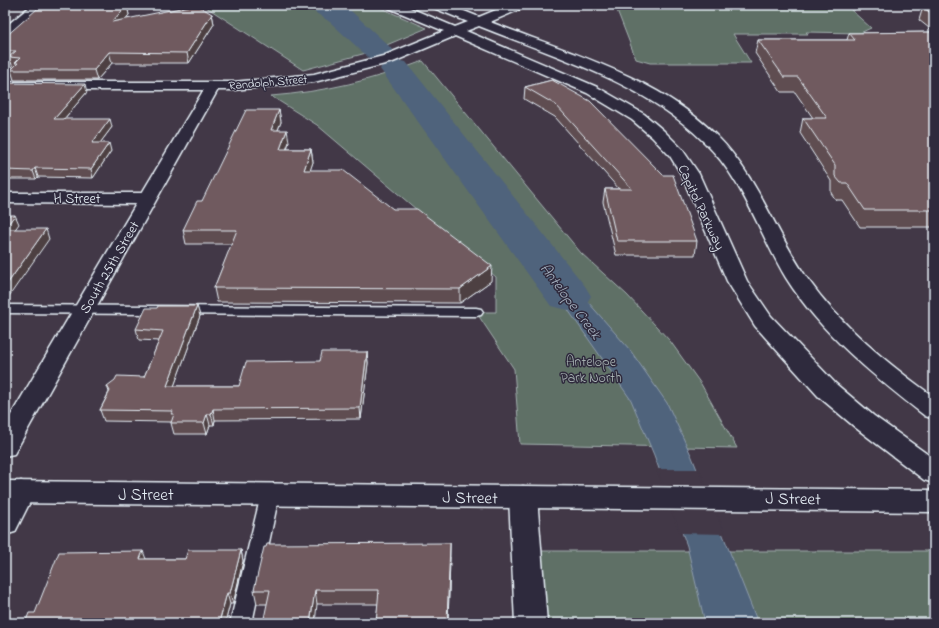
<svg xmlns="http://www.w3.org/2000/svg" width="939" height="628" viewBox="0 0 939 628" font-family="'Indie Flower',sans-serif">
  <style>
    .green { fill: #5e6f66; stroke: #a3b0af }
    .water { fill: #50637b; stroke: #8d9cad }
    .pier { fill: #423847 }
    .lines { fill: none; stroke-linecap: round; stroke-linejoin: round }
    .river { fill: #50637b; fill-rule: evenodd }
    .lane-casing { stroke: #e8f1f8; stroke-width: 3 }
    .street-casing { stroke: #e8f1f8; stroke-width: 3 }
    .secondary-casing { stroke: #e8f1f8; stroke-width: 3 }
    .lane { fill: #2f2a3d; fill-rule: evenodd }
    .street { fill: #2f2a3d; fill-rule: evenodd }
    .secondary { fill: #2f2a3d; fill-rule: evenodd }
    .wall { fill: #5f4d51; stroke: #e8f1f8 }
    .shaded-wall { fill: #4e3f42; stroke: #e8f1f8 }
    .building { fill: #6f5a5e; stroke: #e8f1f8 }
    .labels { text-anchor: middle; stroke-width: 3; stroke-linejoin: round; paint-order: stroke }
    .far-street-label { font-size: 12px; fill: #e8f1f8; stroke: #2f2a3d }
    .street-label { font-size: 14px; fill: #e8f1f8; stroke: #2f2a3d }
    .park-label { font-size: 14px; fill: #aab6b6; stroke: #2f2a3d }
    .water-label { font-size: 15px; font-style: italic; fill: #abb8c6; stroke: #2f2a3d }
    .near-street-label { font-size: 17px; fill: #e8f1f8; stroke: #2f2a3d }
  </style>
  <rect width="100%" height="100%" fill="#423847"/>
  <filter id="ink" filterUnits="userSpaceOnUse"><feTurbulence type="fractalNoise" baseFrequency=".025" numOctaves="2"/><feDisplacementMap in="SourceGraphic" scale="8" xChannelSelector="R" yChannelSelector="G"/><feConvolveMatrix kernelMatrix="1 2 1 2 8 2 1 2 1" color-interpolation-filters="sRGB"/></filter>
  <g filter="url(#ink)">
    <!-- green -->
    <path class="green" d="M203,5H374L427,28L370,52L303,70Z
      M615,5H851L855,10H851L871,28L860,33L806,32L808,34H733L751,63H650L636,59Z
      M423,61L581,253L627,295L670,341L701,384L737,448L520,444L514,369L476,312H496V277L317,125L271,96C323,92 374,80 423,61Z
      M526,551H934V623H531Z"/>
    <!-- water -->
    <path class="water" d="M528,244L567,278L630,350L667,403L692,457L758,623H705L687,546L654,455L631,400L566,307Z"/>
    <!-- pier -->
    <path class="pier" d="M657,469H699L725,534L680,533Z"/>
    <g class="lines">
      <!-- river -->
      <path class="river" d="M309,5H341L350,10L389,46L394,52L389,58L379,61L369,58L330,22L313,11Z
        M395,60L406,62L585,286L591,296L585,306L568,310L551,306L380,69L384,62Z"/>
      <!-- lane casing -->
      <g class="lane-casing">
        <path id="lane" d="M5,305L476,308L481,309L483,312L481,315L476,316L5,313Z
          M270,488L277,490L279,495L252,623H230L261,495L263,490Z"/>
      </g>
      <!-- street casing -->
      <g class="street-casing">
        <path id="street" d="M32,5H45L10,37L5,38V27Z
          M213,82L218,83L220,86L14,454L5,456V425L136,204L5,203V193H142L206,86L208,83Z
          M21,481L31,485L35,492L15,532L5,535V496L11,485Z
          M523,486L533,489L537,497L547,623H515L509,497L513,489Z"/>
      </g>
      <!-- secondary casing -->
      <g class="secondary-casing">
        <path id="secondary" d="M387,5H403L455,27L468,22L434,8L432,5H449L479,17L508,5H525L523,8L490,22C565,51 659,77 717,136C758,177 775,232 807,278C841,326 887,363 934,397V419L925,416C874,376 821,334 786,278C759,233 743,179 704,142C644,82 556,57 479,26L466,31L597,87L644,114L664,131L682,149L699,174L747,281L771,316L836,384L874,416L934,459V483L924,480L856,428L818,396L755,326L727,281L681,174L670,156L652,137L632,120L587,93L455,36L393,62L314,82L233,90H5V82H233L314,74L383,56L444,31L389,8Z
          M5,481L934,490V512L5,503Z"/>
      </g>
      <!-- lane -->
      <use href="#lane" class="lane"/>
      <!-- street -->
      <use href="#street" class="street"/>
      <!-- secondary -->
      <use href="#secondary" class="secondary"/>
    </g>
    <!-- wall -->
    <path class="wall" d="M127,5L129,15L125,19L212,14L214,24L189,63H112L97,80H14L11,70L13,68L11,62H5V37L91,8Z
      M928,5H934V32L919,20L923,7H928Z
      M934,32V227H860L842,200H836L831,193V181L800,133L803,118H813L795,92H781L755,53L758,40H847L849,33Z
      M552,80L697,241L695,255H616L603,202L605,189H619L555,117L524,99L525,87Z
      M5,83L87,92L64,119L112,127L100,143L111,151L93,178L38,177L36,179H5Z
      M279,110L281,122L278,130L289,142L287,149H311L313,162L310,170L393,209L491,281L460,303L217,302L214,288L232,244H186L183,230L202,201Z
      M197,306L200,316L174,386H239L320,361L367,352L368,363L361,419L215,420L214,425H210L207,434H174L171,423V422L104,421L100,410L109,392L107,386L144,377L159,341L139,340L136,329L157,308Z
      M241,550L243,561L233,604H230L225,623H25L35,613L145,559H185Z
      M450,557L448,623H376L378,604H257L254,590Z"/>
    <!-- shaded-wall -->
    <path class="shaded-wall" d="M127,5L129,15L114,32L112,22Z
      M212,14L214,24L189,63L187,53Z
      M109,52L112,63L97,80L94,70Z
      M85,84L87,92L57,127L54,119Z
      M279,110L281,122L273,142L271,130Z
      M110,119L112,127L94,151L92,143Z
      M287,130L289,142L282,161L280,149Z
      M109,143L111,151L93,178L91,169Z
      M311,149L313,162L306,183L304,170Z
      M35,168L38,177L36,179L33,171Z
      M15,215L19,224L8,239L5,231V228Z
      M46,229L49,239L5,302V287Z
      M492,266L491,281L460,303V289Z
      M197,306L200,316L170,397L167,386Z
      M367,352L368,363L361,419L360,408Z
      M213,409L215,420L214,425L211,414Z
      M207,414L210,425L207,434L204,423Z
      M450,543V557L448,623H447Z
      M241,550L243,561L233,604L230,593Z
      M143,551L147,562L140,559Z
      M315,590L317,604L315,623H310Z
      M227,593L230,604L225,623H219Z"/>
    <!-- building -->
    <path class="building" d="M94,5H127L112,22L195,5H197L212,14L187,53L109,52L94,70H11L18,63H15L20,58L9,57L16,51H5V49L6,48H5V37L37,9L91,8Z
      M923,7H934V16Z
      M934,32V210H865L847,183H841L835,176V165L803,118H827L798,77H784L758,40H855L849,33Z
      M552,80L590,101L663,175H673L697,241H617L605,189H632L556,105L525,87Z
      M5,83L85,84L54,119H110L92,143H109L91,169L35,168L33,171L5,170Z
      M246,110H279L271,130H287L280,149H311L304,170H343L393,209H417L492,266L460,289L214,288L237,230H183L197,201H202Z
      M5,215H15L5,228Z
      M5,229H46L5,287Z
      M158,306H197L167,386H239L246,362L320,361L322,352H367L360,408L213,409L211,414H207L204,423H171L174,414H171L173,411L100,410L110,391L107,386L115,380L117,376L144,377L163,331L136,329L146,308H157Z
      M450,543L447,623H376L379,590H315L310,623H263L270,590H254L264,547H266L267,544Z
      M188,550H241L230,593H227L219,622L25,623L29,613H35L59,552L143,551L140,559H185Z"/>
  </g>
  <g class="labels">
    <!-- far-street labels -->
    <g class="far-street-label">
      <text transform="translate(268 82) rotate(-5)" y="4">Randolph Street</text>
    </g>
    <!-- street labels -->
    <g class="street-label">
      <text x="77" y="203">H Street</text>
      <text transform="translate(702 207) rotate(65)" y="5">Capitol Parkway</text>
      <text transform="translate(109 267) rotate(-60)" y="5">South 25th Street</text>
    </g>
    <!-- park labels -->
    <g class="park-label">
      <text x="591" y="366">Antelope<tspan x="591" dy="16">Park North</tspan></text>
    </g>
    <!-- water labels -->
    <g class="water-label">
      <text transform="translate(571 301) rotate(53)" y="5">Antelope Creek</text>
    </g>
    <!-- near-street labels -->
    <g class="near-street-label">
      <text x="146" y="500">J Street</text>
      <text transform="translate(470 497) rotate(1)" y="6">J Street</text>
      <text transform="translate(793 498) rotate(1)" y="6">J Street</text>
    </g>
  </g>
  <!-- margin -->
  <rect width="939" height="628" fill="none" stroke="#2f2a3d" stroke-width="20"/>
  <rect x="10" y="10" width="919" height="608" fill="none" stroke="#e8f1f8" stroke-width="1.5" filter="url(#ink)"/>
</svg>
